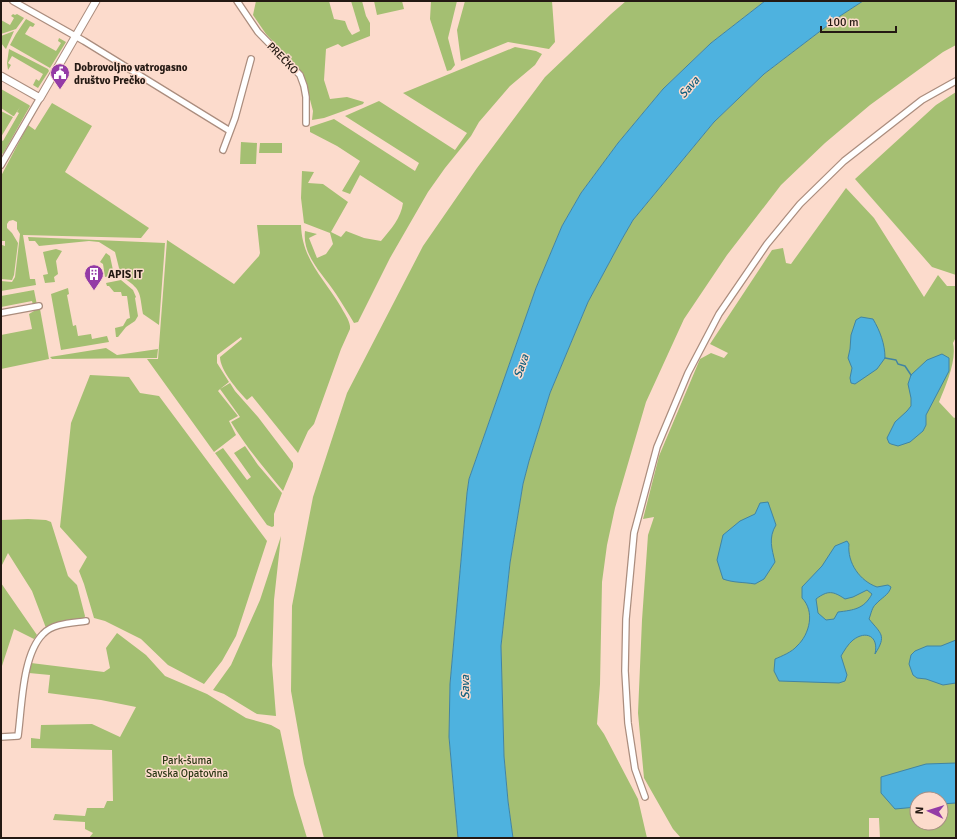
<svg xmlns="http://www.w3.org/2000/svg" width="957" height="839" viewBox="0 0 957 839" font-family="Signika,sans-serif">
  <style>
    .green { fill: #a4bf72; fill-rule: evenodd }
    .water { fill: #4eb2df; stroke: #4184a2; fill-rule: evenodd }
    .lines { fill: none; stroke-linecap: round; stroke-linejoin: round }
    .stream { stroke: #4184a2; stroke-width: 1.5 }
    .minor-casing { stroke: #ab8d7e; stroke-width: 8 }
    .tertiary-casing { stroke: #ab8d7e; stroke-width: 9 }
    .minor { stroke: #fff; stroke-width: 5.5 }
    .tertiary { stroke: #fff; stroke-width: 7 }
    .labels { text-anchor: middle; stroke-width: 3; stroke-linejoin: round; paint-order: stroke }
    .street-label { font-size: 11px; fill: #241913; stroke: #fcdbcc }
    .poi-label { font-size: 11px; font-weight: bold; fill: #241913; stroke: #fcdbcc; text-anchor: start }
    .park-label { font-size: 11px; fill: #2d3916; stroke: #fcdbcc }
    .water-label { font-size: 12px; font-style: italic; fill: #12607f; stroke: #fcdbcc }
  </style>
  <rect width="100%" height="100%" fill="#fcdbcc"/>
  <!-- green -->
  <path class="green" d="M256,1H329L334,19L345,21L348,29L352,35L360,31L351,1H362L366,16L370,23V36L342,47L338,44L326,49L324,80L330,99L347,97L364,102L363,104L324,118L312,120L313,111L303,73L266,34L253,15Z
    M374,1H402L404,9L377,15Z
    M431,1H457L448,38L455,65L451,70L447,71L430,19Z
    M465,1H552L555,42L549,49L508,42L461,61L457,30Z
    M626,1H765L711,43L663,89L618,143L581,193L562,226L536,288L469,479L467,493L450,684L449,737L458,838H324L304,764L291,691L292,606L313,497L347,393L423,246L477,168L545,77L611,14Z
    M863,1H956V45L943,52L870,105L825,143L781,185L727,255L684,319L646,402L615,508L607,545L602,582L600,684L597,724L604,734L638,799L647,838H513L508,801L504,756L501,646L510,563L523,484L529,461L550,393L588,302L622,239L633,220L714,122L764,74L840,16Z
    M13,14L15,15L17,14L24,18L16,29L1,34V20L10,25L14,18L11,16Z
    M26,19L35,24L33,27L30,26L25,34L56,51L61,43L58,41L59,38L66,42L50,68L10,45L16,34Z
    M14,31L6,49L5,48L1,43V36Z
    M515,47L536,51L542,54L535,65L510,86L479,122L471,136L445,168L428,192L390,258L358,322L354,323C348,313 342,303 336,294C323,274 302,256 305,231L317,234L309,238L317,258L326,254L333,244L330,233L304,223L301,198L302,171L314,172L308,183L323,184L348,202L331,232L341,237L346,231L364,238L381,241C391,229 401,218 403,203L360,175L350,194L342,191L360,161L337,146L310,132V127L334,119L415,171L419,163L345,116L379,101L455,150L467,133L403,93Z
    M9,49L48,69L49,71L38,88L33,85L36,79L39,81L43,74L12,56L8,63L11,65L8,70L7,63Z
    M1,89L29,105L30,106L3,154L1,153V140L3,141L19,113L17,112L20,107L14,116H13L1,108Z
    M956,92V275L932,267L855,179L936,105Z
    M52,103L92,126L65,172L149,228L141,238L23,235L30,279H35L36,285L1,291V281L12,282L15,277L20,234L17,229V222L13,220L9,221L7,224V228L12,233L18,243L14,275L12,280L1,279L2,245L5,246V241H1V176L28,125L35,130Z
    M1,111L13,117L1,137Z
    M241,142L257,143L256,164H240Z
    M260,143H282V153H259Z
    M846,188L874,218L924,297L938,275L947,286H956V337L953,343C957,360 946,385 939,402L954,418L956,417V838H880L879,818H869V838H681L673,829L644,778L638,713L642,620L648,535L654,517L643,519L659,456L700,359L711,353L724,358L728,353L710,344L772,250L783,248L786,263L791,264ZM917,799H941V823H917Z
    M257,225H301C302,260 324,278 341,307C344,313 349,319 350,326V329L341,349L314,424L308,431L298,453L252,396L247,400C238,391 220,370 220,357L242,339L241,337L217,355V363L229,382L220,389L230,383L235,391L258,417L293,463V467L283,491C265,469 246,447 231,422L240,417L220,389L218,391L238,416L229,421L236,435L214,452L147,359H158L167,240L234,284L259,256L260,253Z
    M28,237L165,243L159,325L143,314C139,291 142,290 121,276L115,252L99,242L89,241L39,246L35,241H29Z
    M56,249L62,251L56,261L58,274L54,277L55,282L45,283L43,275L48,274L43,252Z
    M106,253L110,256L114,275L105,277L103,264L100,262Z
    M121,280L133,290L136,297L135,298L138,316L135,321L126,327L118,337H116L115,328L123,326L127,319L130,318L127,296H122L121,292H114L109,286H107L106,283Z
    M68,288L69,294L67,295L73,326L76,325L78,336L91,334L92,339L107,336L109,342L61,350L51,294Z
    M34,290L37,305H33L32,301L1,307V296Z
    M34,309H40L49,359L1,369V335L32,329L29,314L34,311Z
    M106,348L117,355L158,349L157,358L52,359L50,357Z
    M90,375L129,377L140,393L159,396L267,541L236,636L222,661L204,684L168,665L141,639L105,621L94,618L84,584L79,571L87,557L60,527L71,423Z
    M245,446L258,465L282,493L274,514V526L272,527L267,525L215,453L223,448L247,480L251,477L234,453Z
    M28,519L46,520L51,522L68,576L77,585L85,616L84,619L46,628L32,591L8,553L1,567V520Z
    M281,536L274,600L272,665L276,716L257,714L224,694L213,690L231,665L260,600Z
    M1,583L37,635L34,639L14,629L1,669Z
    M117,633L146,655L165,676L207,694L246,718L271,725L280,730L294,795L307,838H89L93,833L85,829V822L53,820L55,814L85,816L87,808H104L107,801H113L112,750L31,748V738L40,739L41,725L92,724L120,737L136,707L101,700L48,693L50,675L29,673L31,663L104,672L110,668L106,648Z"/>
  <!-- water -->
  <path class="water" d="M765,1H863L840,16L764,74L714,122L633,220L622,239L588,302L550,393L529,461L523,484L510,563L501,646L504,756L508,801L513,838H458L449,737L450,684L467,493L469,479L536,288L562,226L581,193L618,143L663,89L711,43Z
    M861,317L873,319C880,331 885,344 885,358L877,369L855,384L851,383L850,378L852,368L848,358L850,349L851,335L856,320Z
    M942,354L949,358V371L926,415V425L923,431L910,442L898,446L891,444L889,443L887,438L895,422L907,411L911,406V398L908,384L911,375L927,360Z
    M768,502L776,525C768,538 772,549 775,562L764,579L755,584C744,582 734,583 723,579L717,560L723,535L740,521L755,514L760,503Z
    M847,541L849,544C847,563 860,581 877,587L888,585L891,587C889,595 881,598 876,604C872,607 871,614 869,619C881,634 887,635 875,654C879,636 866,630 853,640C848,644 844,651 841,656L847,675L845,681L839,683L779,681L774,671L775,659C782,656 792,652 797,646C810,634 815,611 802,598V587L822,566L835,546ZM867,590L872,594C864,609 854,610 838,612L834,619L826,620L818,613L816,599C828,590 833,591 845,599L853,597Z
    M956,640V683L943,685L926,679L917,678L913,675L909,664L911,655L915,651L927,646H941Z
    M956,763V803L941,804V799H917V807L895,809L881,793V777L926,764Z"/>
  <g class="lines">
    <!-- stream -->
    <path class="stream" d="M885,358L896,360L898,364L905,366L911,375"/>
    <!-- minor casing -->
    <g class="minor-casing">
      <path id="minor" d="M13,1L84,41L230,131
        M237,1L258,32L300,75L304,86L306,97V123
        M223,150L235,118L251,59
        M1,165L40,98
        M1,313L39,306
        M1,737L18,736C22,707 22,655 43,634C53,623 73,623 86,621
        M645,797L635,769L628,723L625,671L626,619L634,533L657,447L688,373L719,314L767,244L800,204L844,161L922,100L956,81"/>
    </g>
    <!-- tertiary casing -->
    <g class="tertiary-casing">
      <path id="tertiary" d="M1,76L40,98L96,1"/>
    </g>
    <!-- minor -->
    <use href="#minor" class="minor"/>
    <!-- tertiary -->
    <use href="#tertiary" class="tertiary"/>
  </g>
  <!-- icons -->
  <defs>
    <g id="civic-pin" transform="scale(1)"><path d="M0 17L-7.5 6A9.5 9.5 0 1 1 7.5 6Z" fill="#943ba6" stroke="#fcdbcc"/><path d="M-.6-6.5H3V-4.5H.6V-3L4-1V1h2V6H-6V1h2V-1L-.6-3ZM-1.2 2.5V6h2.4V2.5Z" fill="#fff"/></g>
    <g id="building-pin" transform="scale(1)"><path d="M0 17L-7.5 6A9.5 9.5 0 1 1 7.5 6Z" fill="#943ba6" stroke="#fcdbcc"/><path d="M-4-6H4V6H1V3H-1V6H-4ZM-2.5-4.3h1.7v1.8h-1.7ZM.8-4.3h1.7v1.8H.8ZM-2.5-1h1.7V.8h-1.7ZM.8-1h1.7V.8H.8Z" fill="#fff"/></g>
  </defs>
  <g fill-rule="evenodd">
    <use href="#civic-pin" x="60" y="73"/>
    <use href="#building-pin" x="94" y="274"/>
  </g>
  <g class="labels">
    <!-- street labels -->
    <g class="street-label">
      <text transform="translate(283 58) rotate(46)" y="4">PREČKO</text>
    </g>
    <!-- poi labels -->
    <g class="poi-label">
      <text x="74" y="71">Dobrovoljno vatrogasno<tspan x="74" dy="13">društvo Prečko</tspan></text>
      <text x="108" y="278">APIS IT</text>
    </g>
    <!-- park labels -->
    <g class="park-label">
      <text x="187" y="764">Park-šuma<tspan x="187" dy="13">Savska Opatovina</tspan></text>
    </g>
    <!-- water labels -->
    <g class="water-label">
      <text transform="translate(689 87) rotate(-49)" y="4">Sava</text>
      <text transform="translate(521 366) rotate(-70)" y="4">Sava</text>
      <text transform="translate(465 687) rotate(-91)" y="4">Sava</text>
    </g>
  </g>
  <!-- border -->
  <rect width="957" height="839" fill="none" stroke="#241913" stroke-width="4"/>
  <!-- north arrow -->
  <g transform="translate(929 811) rotate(274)"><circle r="19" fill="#fcdbcc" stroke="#a68d82"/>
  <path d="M0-3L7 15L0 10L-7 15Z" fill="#943ba6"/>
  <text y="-6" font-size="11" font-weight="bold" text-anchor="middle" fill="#241913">N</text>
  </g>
  <!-- scale -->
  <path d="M821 26v6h75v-6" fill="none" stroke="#241913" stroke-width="2"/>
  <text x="827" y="26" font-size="12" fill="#241913" stroke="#fcdbcc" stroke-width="3" paint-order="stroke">100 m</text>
</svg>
